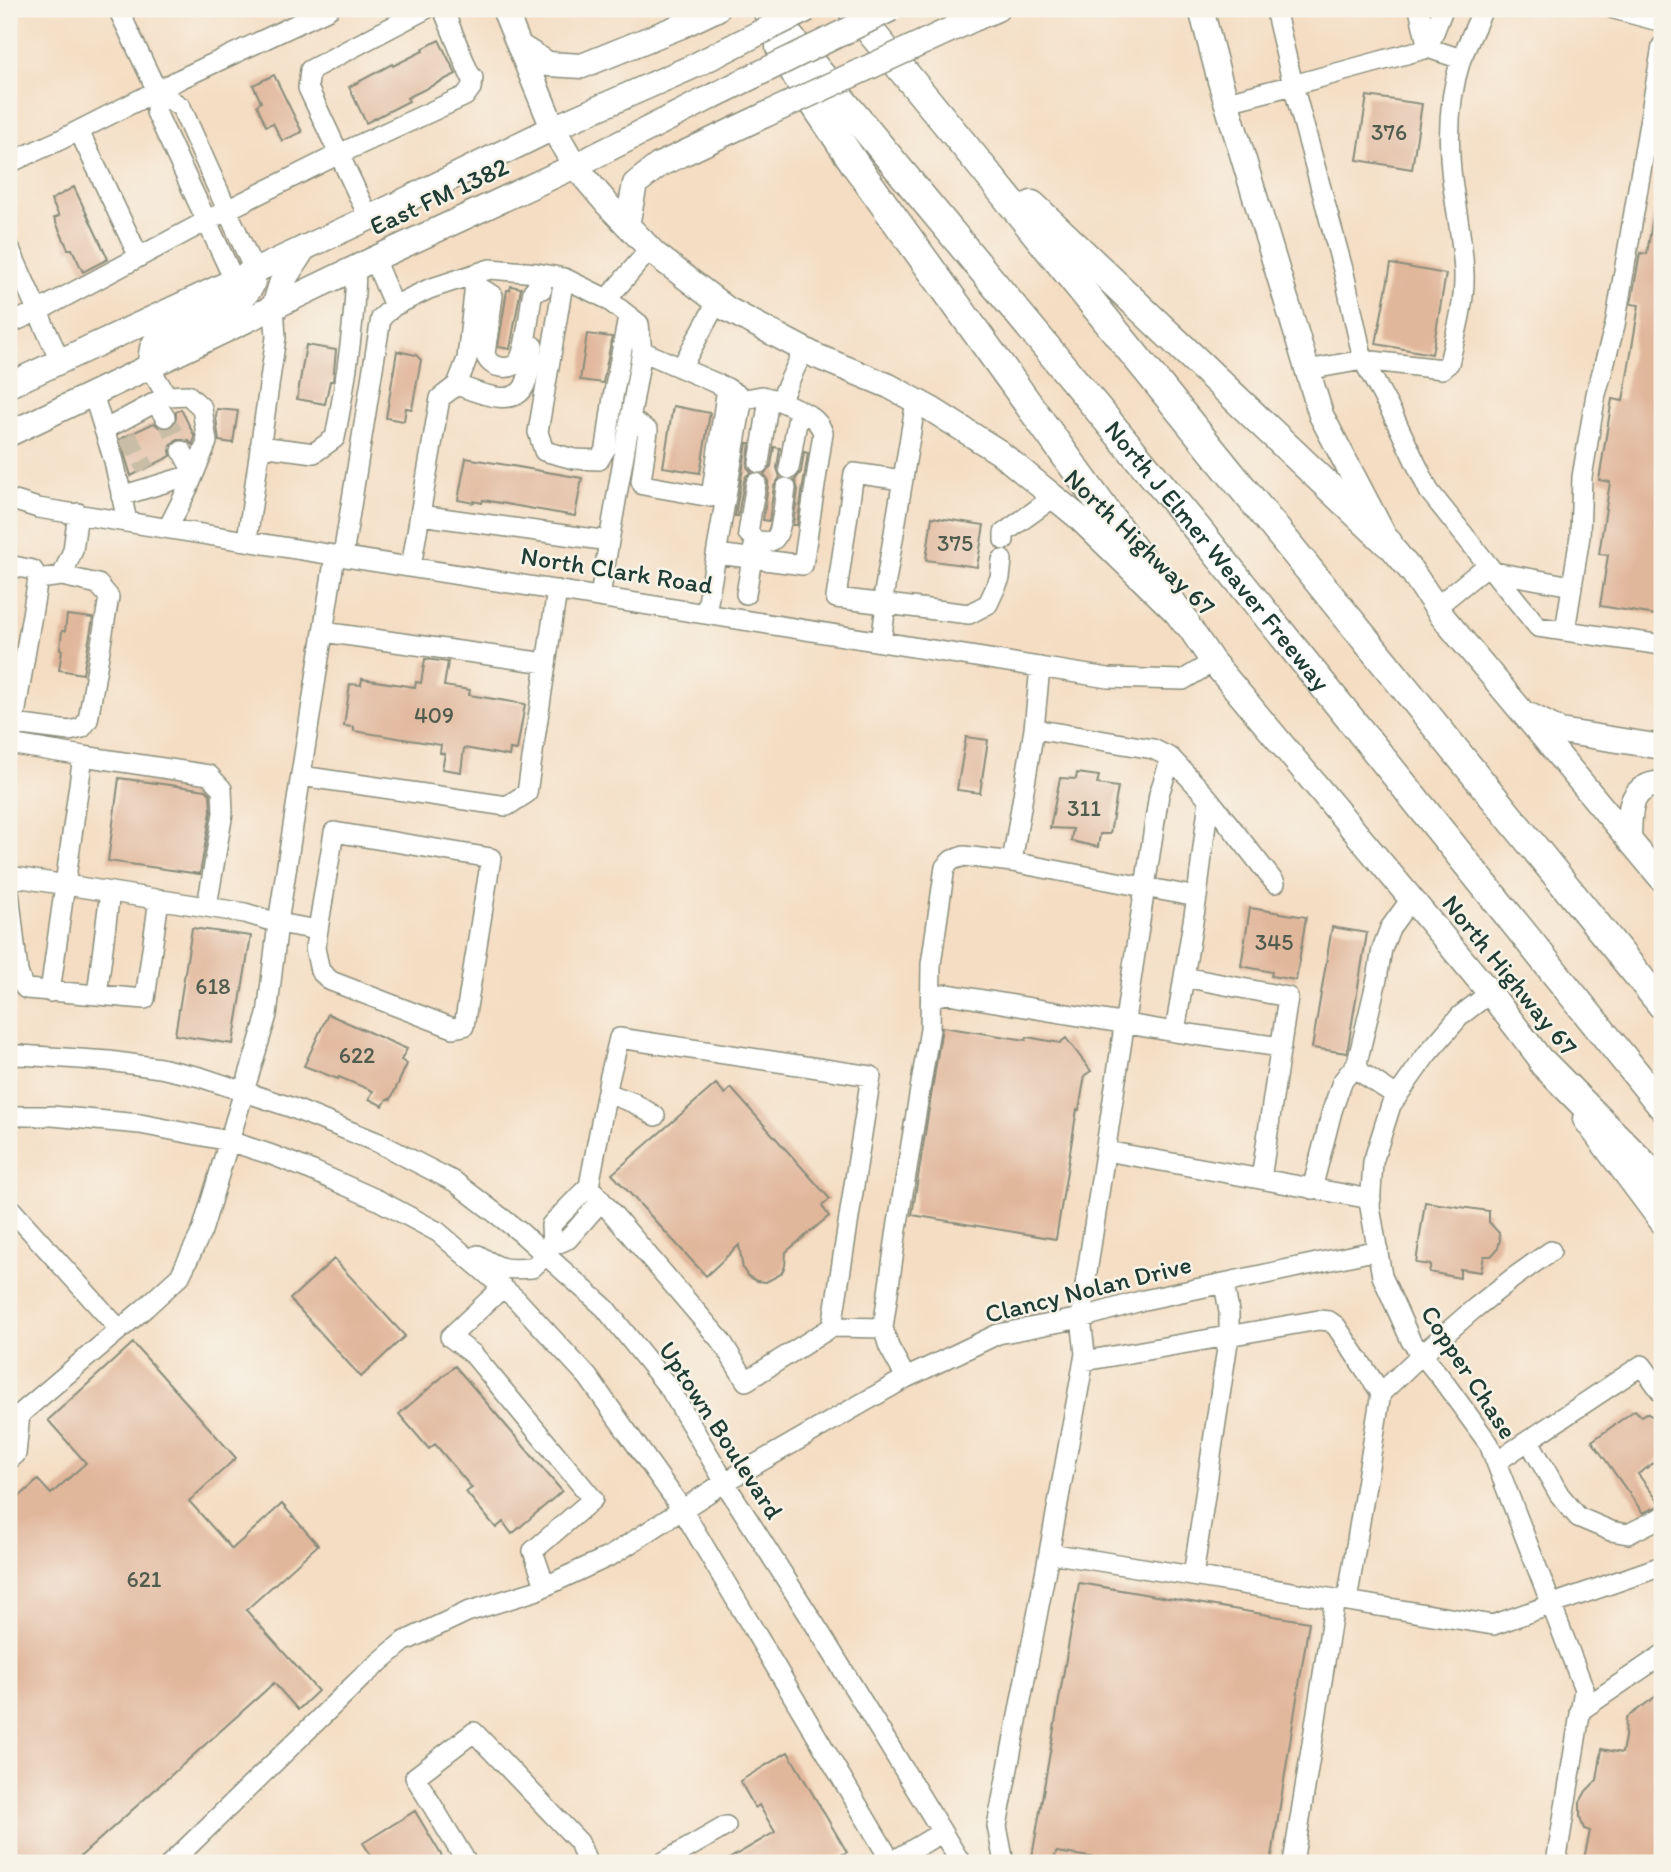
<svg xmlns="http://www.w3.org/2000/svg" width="1671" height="1872" viewBox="0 0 1671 1872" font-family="Itim,sans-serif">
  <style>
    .building { fill: #e1b79c }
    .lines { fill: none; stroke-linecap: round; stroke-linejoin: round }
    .minor-tunnel { stroke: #c9bda6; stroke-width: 19; stroke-dasharray: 19 10; stroke-linecap: butt }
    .minor-casing { stroke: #8a8d7b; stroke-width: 22 }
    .major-casing { stroke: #8a8d7b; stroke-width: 27 }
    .highway-casing { stroke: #8a8d7b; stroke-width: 31 }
    .minor { stroke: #fff; stroke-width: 19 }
    .major { stroke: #fff; stroke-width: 24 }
    .highway { stroke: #fff; stroke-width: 28 }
    .major-bridge-casing { stroke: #8a8d7b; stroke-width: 27; stroke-linecap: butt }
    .major-bridge { stroke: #fff; stroke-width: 24 }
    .labels { text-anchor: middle; stroke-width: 5; stroke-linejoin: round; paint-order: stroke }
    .number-label { font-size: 23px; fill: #505c4e }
    .street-label { font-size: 26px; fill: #1f3d34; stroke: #f7f3e8 }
  </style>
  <rect width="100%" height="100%" fill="#f7f3e8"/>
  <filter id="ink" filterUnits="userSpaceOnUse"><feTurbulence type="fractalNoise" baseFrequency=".0143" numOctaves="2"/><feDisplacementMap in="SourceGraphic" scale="14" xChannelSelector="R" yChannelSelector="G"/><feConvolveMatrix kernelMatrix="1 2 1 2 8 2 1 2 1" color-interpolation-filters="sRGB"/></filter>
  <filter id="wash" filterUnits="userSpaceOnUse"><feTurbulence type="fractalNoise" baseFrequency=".00686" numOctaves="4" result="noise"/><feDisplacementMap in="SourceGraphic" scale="28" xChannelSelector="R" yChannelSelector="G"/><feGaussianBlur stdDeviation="1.57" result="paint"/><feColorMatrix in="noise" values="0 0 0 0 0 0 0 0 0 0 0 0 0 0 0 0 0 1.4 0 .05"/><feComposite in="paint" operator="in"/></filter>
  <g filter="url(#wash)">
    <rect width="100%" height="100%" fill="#f4ddc2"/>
    <g id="blocks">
      <!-- building -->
      <path class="building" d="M439,40L456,74L407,98L409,101L366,123L349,87L392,64L393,66L423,51L422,49Z
        M274,75L302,132L282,141L273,123L266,126L257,105L261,102L253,85Z
        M1367,96L1422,104L1412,169L1357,160Z
        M74,187L108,259L83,272L72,249H68L54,218L59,216L51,200Z
        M1654,210L1662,211V616L1600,606L1608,555L1599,554L1610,482L1599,480L1612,399L1623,401L1639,305L1631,304L1640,253L1647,254Z
        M1391,264L1446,274L1432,354L1376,344Z
        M511,286L521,288L510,349L498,347L507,290H510Z
        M587,334L612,337L603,383L580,380Z
        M306,345L336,350L333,381H330L325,404L297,399Z
        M397,351L416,355L421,360L412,409L406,408L404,421L386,418Z
        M673,406L710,413L700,473L663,467Z
        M181,409L194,435V440L193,445L188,440H177L171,445L170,451L171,456L131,476L120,439L154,423L160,428L171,427L176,422V412Z
        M217,409L238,411L233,443L219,441L216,417Z
        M747,443H750L747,467L751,472L746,476L744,481L738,516H735Z
        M774,447L780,448L777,468L780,477L774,486L769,521L763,520L768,485V479L764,474L771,466Z
        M804,452L808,453L797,525H793L798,490L795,480L801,472Z
        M466,458L582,478L575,516L483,500L482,503L474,501V503L458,500Z
        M932,517L984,525L977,567L926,560Z
        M67,615L93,618L83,674L59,670L62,650L60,649L62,631H65Z
        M425,659L448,662L444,686L470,690L469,695L525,704L517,750L510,749L509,756L464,748L461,772L442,769L445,754L440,753L441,745L354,731V727L344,726L350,684L361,685L362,679L415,687L416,682L421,683Z
        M966,737L988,740L980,793L957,790Z
        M1077,773L1099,776L1097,784L1118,787L1110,834H1100L1098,847L1071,841L1073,829L1050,828L1060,778L1076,779Z
        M119,778L206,790L210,794L211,812L200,874L108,861Z
        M1250,908L1306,917L1296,980L1271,976L1272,972L1241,966Z
        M1332,927L1367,933L1347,1053L1312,1048Z
        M192,928L251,936L233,1044L175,1035Z
        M328,1014L407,1049L401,1060L407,1064L391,1099H387L383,1106L369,1099L373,1091L339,1077L338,1079L304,1066Z
        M942,1027L1026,1040L1027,1037L1060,1043L1066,1038L1091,1071L1085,1075L1079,1110L1077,1109L1056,1239L912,1215Z
        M716,1084L725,1094L731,1088L830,1199L822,1206L829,1216L786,1252L785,1266L781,1274L766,1282L757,1281L748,1276L743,1269L739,1245L706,1276L612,1174Z
        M1425,1202L1489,1211V1222L1499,1233L1500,1240L1498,1248L1495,1252L1491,1256H1484L1481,1272L1460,1269V1278L1429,1272L1431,1265L1416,1263Z
        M334,1259L405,1336L361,1377L290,1299Z
        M133,1343L236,1458L189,1501L232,1549L282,1504L318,1545L246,1610L318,1691L298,1710L274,1683L73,1863H9V1506L38,1480L51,1494L86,1463L48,1420Z
        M455,1366L562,1491L512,1534L503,1522L496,1528L466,1492L472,1488L435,1444L429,1449L399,1414Z
        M1635,1410L1641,1416L1646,1413L1652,1416L1659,1423L1662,1431V1457L1638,1474L1661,1505L1643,1513L1592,1441Z
        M1079,1583L1309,1622L1271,1863H1130L1056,1852L1054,1863H1031Z
        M1662,1692V1863H1583L1590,1831L1584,1829L1580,1817V1802L1586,1791L1597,1780L1602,1749L1622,1753L1625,1737L1626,1718Z
        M788,1752L847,1852L827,1863H722L775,1832L759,1805L755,1808L740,1781Z
        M415,1811L446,1863H376L363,1843Z"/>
    </g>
  </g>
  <g filter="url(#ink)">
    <use href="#blocks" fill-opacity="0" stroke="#8a8d7b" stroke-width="2"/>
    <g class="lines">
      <!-- minor-tunnel -->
      <path class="minor-tunnel" d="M165,417L182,451
        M127,436L146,469"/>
      <!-- minor casing -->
      <g class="minor-casing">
        <path id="minor" d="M118,9L157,91L156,112L234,280
          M1275,9L1293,85L1428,48L1419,9
          M1443,9L1428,48L1461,59L1483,9
          M1614,9L1662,22
          M157,91L181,107L254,270
          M1227,102L1293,85L1344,273L1363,360L1442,369L1449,363C1456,333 1465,304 1464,273C1463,244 1457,215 1453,187C1447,144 1448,100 1461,59
          M79,131L139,257
          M9,163L58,141L180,79L329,9
          M369,218L308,88L310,70L426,9
          M9,247L60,361
          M564,278L538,432L544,451L574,459L599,460L606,448L613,397L628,317
          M474,289L484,290L493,296L485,354C488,362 492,366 501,367C507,368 513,367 517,363C527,352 529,308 533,291L535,289H542
          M607,299L650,249
          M394,306L429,289L490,269L537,273L564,278L607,299L639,324L642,351L727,388L745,399L762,396L780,401L804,349
          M9,324L38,311L227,210L339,154L465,96L471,88L473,78L469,73L443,9
          M149,367L167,396L188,395L202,408L207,442L189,486L168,528
          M681,368L717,302
          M1307,370L1363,360L1393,415L1429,491L1488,565
          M457,385C475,391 514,410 525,385C530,374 531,359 533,346
          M93,394L114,461L127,521
          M155,402L165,417
          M629,424H638L648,431L641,481L643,485L711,497L727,388
          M104,430L167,396
          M260,446L314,453L335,438C346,381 355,325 356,268
          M759,463L769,398
          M789,469L799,410
          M902,480L854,473L836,598L969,614L988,604L1000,578L1002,560
          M756,483L748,533L755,540C761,541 768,543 773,540C782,535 784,500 786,488
          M121,496L194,474L182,451
          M9,499L38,508L1108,678L1183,680L1213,662
          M420,515L609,541L642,351
          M247,540L276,337L274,307
          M1004,540V533L1054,497
          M717,554L803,565L823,433C818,415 796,409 780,401
          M343,556L381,318L394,306L374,259
          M9,565L33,570L38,579
          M411,567L440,398L457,385L467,359L476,274
          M1494,572L1572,586
          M746,594L754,546
          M600,597L609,541
          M1436,607L1488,565L1538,627L1662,645
          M706,614L741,408L745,399
          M1565,631L1580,536L1582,477L1596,394L1615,325L1662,46
          M323,632L546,663
          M881,642L886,605L883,599L916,401
          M14,724L69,731L82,728L88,720L109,597L98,584L62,576
          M1034,729L1153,749L1171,758L1209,799L1275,883
          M9,744L83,756
          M10,745L38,579L62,576L73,550L78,513
          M1171,758L1159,794L1085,1286L1081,1318L1085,1354L1049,1553L1335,1599
          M301,776L507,806L527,793L557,590
          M334,832L491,858L464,1026L453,1028L331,981L320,971L315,948Z
          M1012,862L1034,729L1040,667
          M9,876L245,913L278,923L267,1015L202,1231L180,1276L145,1308L20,1414L16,1454L9,1460
          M9,891L18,972L22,984L26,989L145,999L159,899
          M318,930L278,923L335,555
          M1184,977L1288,997L1261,1179
          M50,992L83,756L209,775L222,789L223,813L207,906
          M1490,993L1461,1015L1427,1054L1391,1105L1373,1162L1370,1207L1382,1276L1411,1341L1441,1378L1489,1444L1584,1689L1556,1863
          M97,995L110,892
          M931,997L948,994L1175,1032L1281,1047
          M1175,1032L1197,897L1209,799
          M9,1056L20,1055L109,1061L160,1068L200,1077L290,1107L379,1143L455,1182L520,1232L605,1308L670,1389L730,1491L824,1639L961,1863
          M607,1093L634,1103L655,1116
          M1397,1096L1360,1072L1357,1063L1377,979L1382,949L1390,928L1411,899
          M9,1116H52L140,1124L229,1141L272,1155L313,1171L378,1200L438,1232L516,1299L588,1377L682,1509L892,1863
          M1106,1151L1371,1199
          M1312,1189L1332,1111L1342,1082L1357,1063
          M594,1192L722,1342L746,1381L832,1327L883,1328
          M601,1201L568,1239L552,1246L551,1225L589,1186L609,1080L619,1038L871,1076L832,1327
          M9,1207L119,1329
          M478,1255C501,1270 506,1270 532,1268L546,1255L552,1246
          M503,1287L450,1337L473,1354L593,1499L533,1551L545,1586
          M1084,1361L1319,1320L1329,1321L1336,1326L1381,1393
          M906,1378L889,1347L883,1328L897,1229L930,1029L931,964L945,867L952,860L964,856L1012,862L1197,897
          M1529,1441L1559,1494L1578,1517L1611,1531L1628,1534L1662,1517
          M1496,1462L1642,1365L1662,1393
          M1193,1576L1229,1335V1312L1224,1283
          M1347,1601L1381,1393L1422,1354L1475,1308L1513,1278L1551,1251
          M1580,1711L1662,1655
          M171,1863L361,1678L403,1642L467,1612L535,1591L612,1555L725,1482L906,1378L998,1334L1081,1318L1144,1300L1378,1250
          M467,1863L415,1777L474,1732L579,1842L587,1863
          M662,1863L726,1826
          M888,1863L892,1862L942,1832
          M1004,1863L997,1826L1049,1553
          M1293,1863L1335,1599L1493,1625L1662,1566"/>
      </g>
      <!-- major casing -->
      <g class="major-casing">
        <path id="major" d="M504,9L553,128L575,166L608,205L655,254L727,309L816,356L889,386L931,409L999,452L1077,516L1185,621L1213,662L1490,993L1555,1078
          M1201,9L1220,81L1321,415L1388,543L1413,573L1442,616L1662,879
          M976,18L997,9
          M519,46L548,64L582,66L681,26L717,9
          M627,225L635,184L659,165L765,115
          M274,307L281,284L304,248
          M149,367L152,348L155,342C182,330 235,312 251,287C254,282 253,276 254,270
          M9,385L369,218L553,128L694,66L761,32
          M9,434L374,259L575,166L713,96
          M1531,716L1560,731L1662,747
          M1629,840C1630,812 1627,786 1662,783
          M1585,1119L1662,1222"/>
      </g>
      <!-- highway casing -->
      <g class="highway-casing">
        <g id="highway">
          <path id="s1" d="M766,9L1199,531L1662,1106"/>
          <path d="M852,9L978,162L1662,1005"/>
          <path d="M780,47L805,90L857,167L1185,621"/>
          <path d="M1032,205L1388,543"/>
          <path d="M1544,1064L1662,1183"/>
        </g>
      </g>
      <!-- minor -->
      <use href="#minor" class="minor"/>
      <!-- major -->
      <use href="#major" class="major"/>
      <!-- highway -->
      <use href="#highway" class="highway"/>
      <!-- major-bridge casing -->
      <g class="major-bridge-casing">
        <path id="major-bridge" d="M761,32L808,9
          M713,96L891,9
          M765,115L976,18"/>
      </g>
      <!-- major-bridge -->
      <use href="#major-bridge" class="major-bridge"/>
    </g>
  </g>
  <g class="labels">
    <!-- number labels -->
    <g class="number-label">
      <text x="1389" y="140">376</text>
      <text x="955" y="551">375</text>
      <text x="434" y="723">409</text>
      <text x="1084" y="816">311</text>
      <text x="1274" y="950">345</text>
      <text x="213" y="994">618</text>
      <text x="357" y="1063">622</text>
      <text x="144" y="1587">621</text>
    </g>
    <!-- street labels -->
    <g class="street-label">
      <text transform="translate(439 196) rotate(-25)" y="9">East FM 1382</text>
      <text transform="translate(1140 542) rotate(44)" y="9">North Highway 67</text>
      <text dy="9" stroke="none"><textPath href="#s1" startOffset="709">North J Elmer Weaver Freeway</textPath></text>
      <text transform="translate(617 570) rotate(9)" y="9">North Clark Road</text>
      <text transform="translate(1510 975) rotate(51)" y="9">North Highway 67</text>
      <text transform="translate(1088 1289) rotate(-14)" y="9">Clancy Nolan Drive</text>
      <text transform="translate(1469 1372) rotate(57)" y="9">Copper Chase</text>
      <text transform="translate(721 1430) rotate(57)" y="9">Uptown Boulevard</text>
    </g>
  </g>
  <!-- margin -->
  <rect width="1671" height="1872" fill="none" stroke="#f7f3e8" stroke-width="35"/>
</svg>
